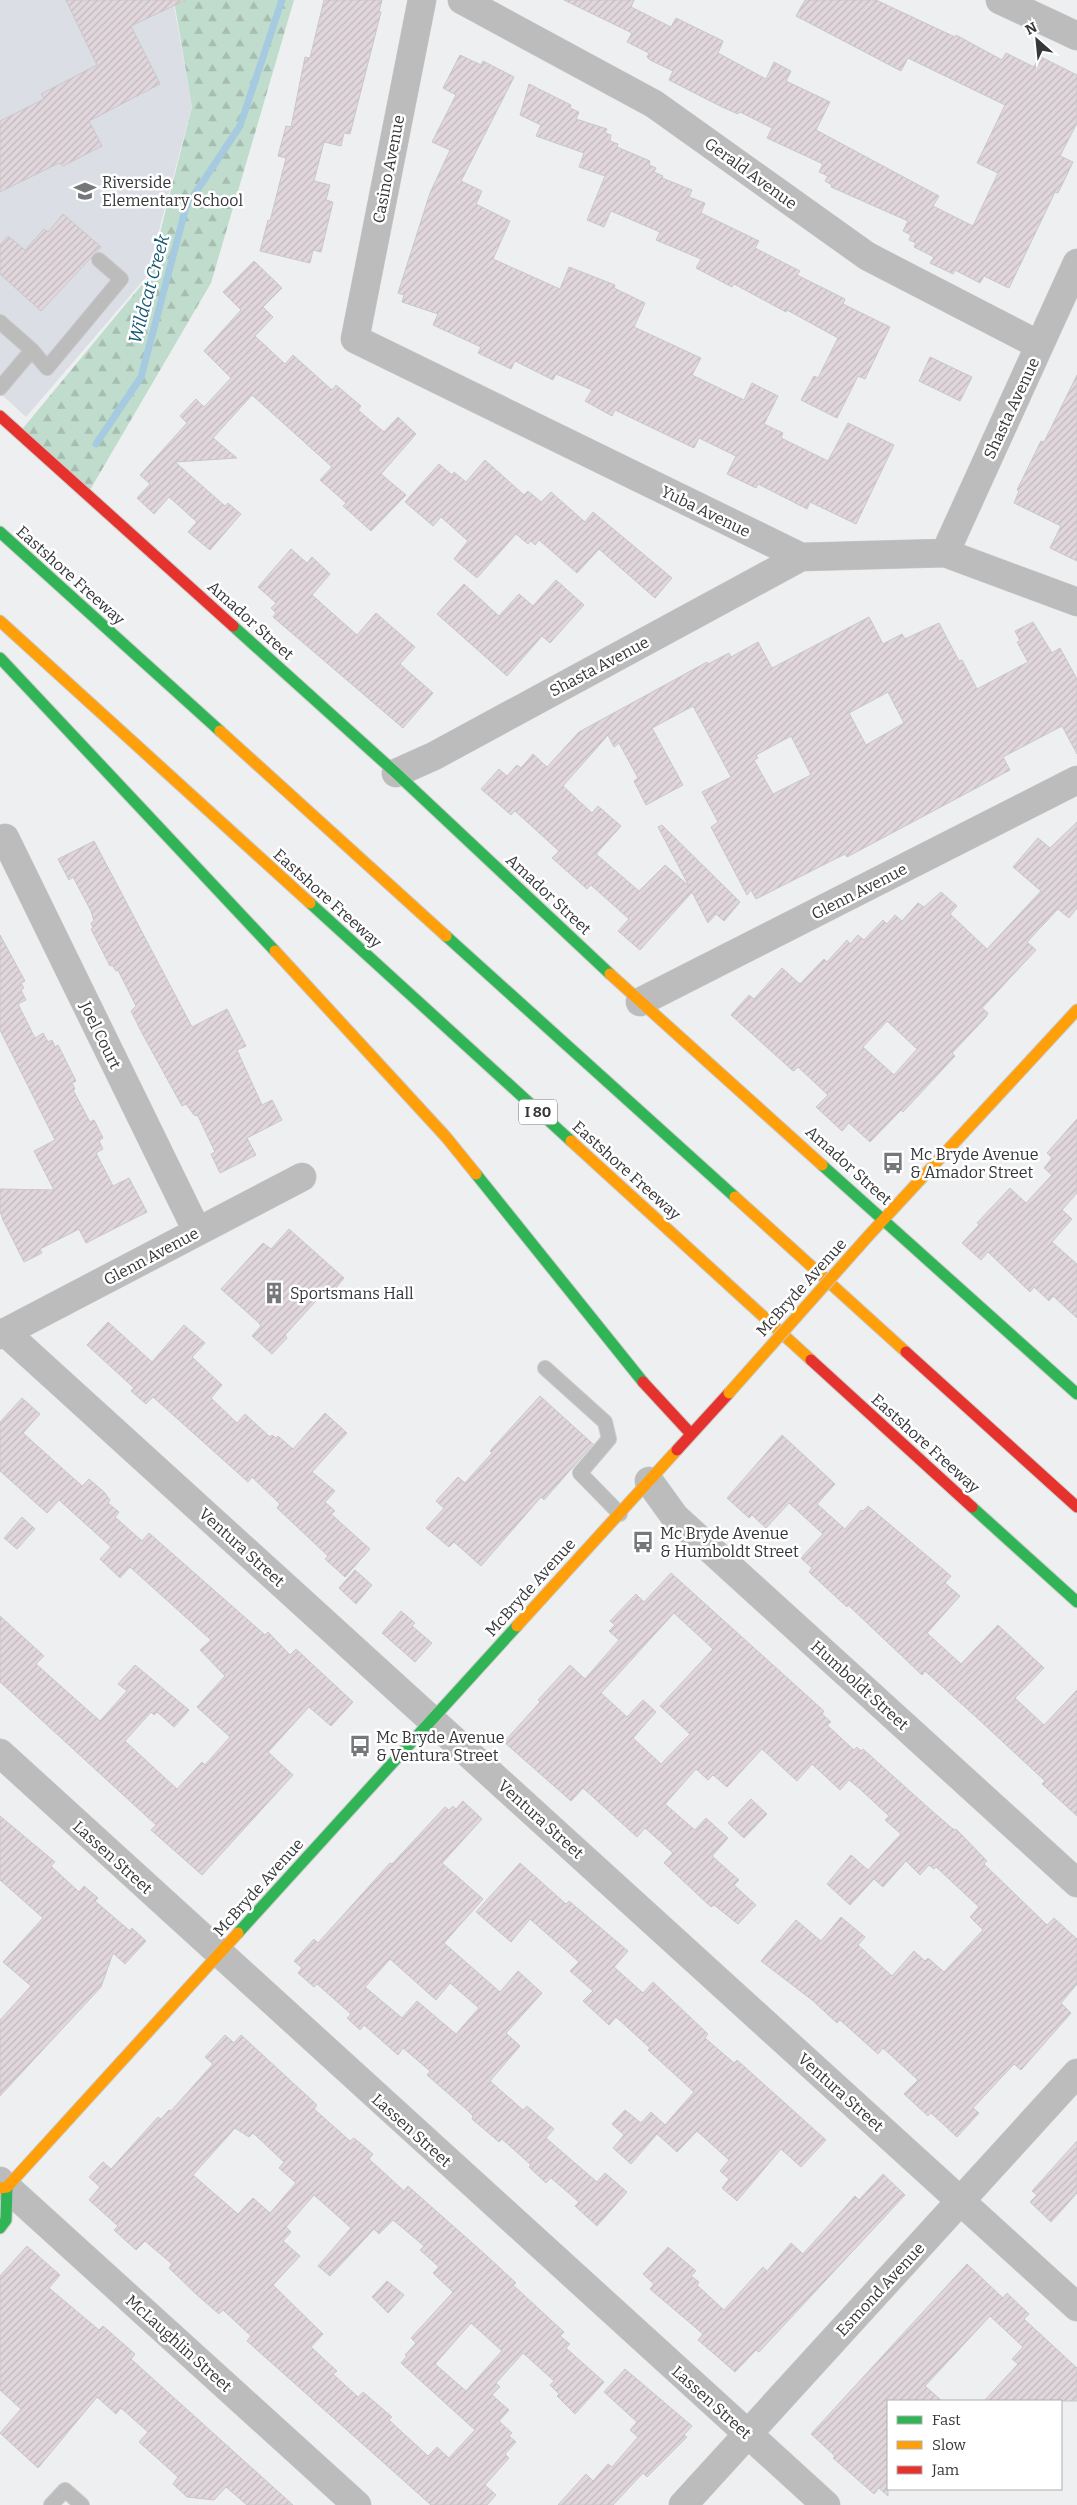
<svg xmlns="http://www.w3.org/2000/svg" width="1077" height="2505" viewBox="0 0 1077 2505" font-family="Bitter,serif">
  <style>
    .built { fill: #dbdfe5 }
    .forest { fill: url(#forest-firs) }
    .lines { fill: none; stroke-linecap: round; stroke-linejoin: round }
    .stream { stroke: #a6cbe0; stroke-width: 7 }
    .building { fill: url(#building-hatch); stroke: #c9c8c9; fill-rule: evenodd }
    .lane-casing { stroke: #cacacb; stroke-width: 16 }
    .street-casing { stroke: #cacacb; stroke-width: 29 }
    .fast-casing { stroke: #cacacb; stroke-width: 13 }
    .slow-casing { stroke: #cacacb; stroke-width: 13 }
    .jam-casing { stroke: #cacacb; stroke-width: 13 }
    .lane { stroke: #bcbcbc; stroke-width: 14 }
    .street { stroke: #bcbcbc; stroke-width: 28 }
    .fast { stroke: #30b455; stroke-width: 11 }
    .slow { stroke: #ff9f0a; stroke-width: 11 }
    .jam { stroke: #e5322d; stroke-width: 11 }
    .slow-bridge-casing { stroke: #cacacb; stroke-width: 13; stroke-linecap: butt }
    .slow-bridge { stroke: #ff9f0a; stroke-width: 11 }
    .labels { text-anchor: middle; stroke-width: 5; stroke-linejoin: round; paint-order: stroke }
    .shield { fill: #fff; stroke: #727374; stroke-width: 1 }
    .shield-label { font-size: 15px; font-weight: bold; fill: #363739 }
    .street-label { font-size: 16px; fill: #363739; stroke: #fff }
    .poi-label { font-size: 16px; fill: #363739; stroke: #fff; text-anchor: start }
    .water-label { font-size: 18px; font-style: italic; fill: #145774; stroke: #fff }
  </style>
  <defs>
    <pattern id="forest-firs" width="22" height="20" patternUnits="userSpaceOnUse" patternTransform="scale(1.25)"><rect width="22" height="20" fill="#c0dccc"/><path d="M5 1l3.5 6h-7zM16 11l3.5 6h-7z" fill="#a6bdb0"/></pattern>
    <pattern id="building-hatch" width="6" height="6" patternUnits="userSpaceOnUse" patternTransform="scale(1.25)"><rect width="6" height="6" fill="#e0d6db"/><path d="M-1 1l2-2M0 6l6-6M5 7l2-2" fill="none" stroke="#c1b8bd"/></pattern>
  </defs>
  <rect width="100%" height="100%" fill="#eeeff1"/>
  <!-- built -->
  <path class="built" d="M0,0H173L192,106L147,276L26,417L0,393Z"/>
  <!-- forest -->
  <path class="forest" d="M174,0H294L211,283L87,495L19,433L149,276L192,107Z"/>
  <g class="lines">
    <!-- stream -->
    <path class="stream" d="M96,444L141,377L186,207L240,126L282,0"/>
  </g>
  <!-- building -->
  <path class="building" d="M66,0H186L131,26L160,84L89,121L102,146L63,166L59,163L0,192V121L44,99L41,94L97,65Z
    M324,0H382L379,12H381L350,134L344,133L341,146L324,142L314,181L330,185L326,200L333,202L321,252L313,250L310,263L260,251L268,220L270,221L286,158L278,156L286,126L291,127L305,57L310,58Z
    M564,0H634L631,7L671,27L676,18L723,41L718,53L766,79L774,62L791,71L786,81L830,102L816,130L939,196L933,206L973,226L998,173L977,163L1005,105L908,58L901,71L796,16L805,0H876L955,37L956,35L1002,60L1006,53L1034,67L1039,56L1077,75V123L1060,156L1073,162L1058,193L1055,192L1009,288L984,276L980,283L955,270L953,274L930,263L934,257L914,247L916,243L909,240L911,235L903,231L908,221L831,187L832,185L825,181L828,176L819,172L823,164L767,138L772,128L740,112L738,114L722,107L669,80L673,71L650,60L647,57L649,53L627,42L632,33Z
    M460,55L481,65L483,61L514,77L461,181L482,191L476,204L510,221L493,259L560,289L569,267L615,285L614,288L645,303L634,327L701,358L692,375L744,400L752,383L778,396L764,424L783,433L781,438L828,461L848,423L894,445L856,524L810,502L807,509L758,484L756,488L727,474L736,456L699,438L694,448L615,410L612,416L585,401L592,390L556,374L553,380L515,361L511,369L478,353L481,347L433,325L438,314L402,302L404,295L398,293L430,193L450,150L432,142L456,95L443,88Z
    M529,84L571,105L570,108L579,112L576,119L607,129L605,133L611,135L610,141L618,144L617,147L650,161L649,165L656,168L654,172L663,176L662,178L692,190L689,197L705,203L701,213L759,241L755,248L800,271L797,275L845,299L843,304L890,327L865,379L858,376L837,418L801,400L814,376L818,378L838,338L787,310L786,312L734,284L732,287L696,268L701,259L656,240L660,232L611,211L604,227L587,220L605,176L579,167L584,153L536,136L541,125L520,115Z
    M63,214L101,247L41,311L0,274V245L8,236L25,250L44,229L48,232Z
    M254,261L282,288L263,307L273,317L255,336L285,364L293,355L332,390L336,385L361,406L358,410L384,432L398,417L416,434L381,474L406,495L371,531L343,506L346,503L320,480L332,467L252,395L213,438L237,458L175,462L225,506L228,503L241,514L210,550L188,532L197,522L169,497L154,514L137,498L150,484L140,475L187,423L180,416L196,399L204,407L231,378L204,351L241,310L223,292Z
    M930,357L972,377L960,401L919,381Z
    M1077,375V561L1050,548L1061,526L1014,503L1019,491L1017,490L1041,441L1044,442Z
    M485,460L524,495L528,491L541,502L551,492L585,522L593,512L672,578L655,598L599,549L577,573L539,540L535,545L531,541L528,544L516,534L477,578L454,559L468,541L441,517L433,526L405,502L439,464L452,475L454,472L466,482Z
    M291,549L307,563L312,557L330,574L312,595L357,635L376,613L415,647L400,664L433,693L403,728L273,617L276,613L271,608L276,603L258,587Z
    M556,580L584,605L550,643L542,636L507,676L437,614L464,584L499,616L519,594L533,606Z
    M869,617L883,644L902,634L905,639L939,623L959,661L962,660L977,689L1028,662L1017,642L1020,641L1015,631L1033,622L1052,653L1060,648L1077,679V754L1062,726L1003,757L1010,770L847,857L845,854L756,899L751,890L747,895L711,827L718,822L702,792L731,777L693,706L652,728L683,785L646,805L634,781L638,778L619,743L614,747L608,735L563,786L592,813L598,806L621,826L596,854L639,891L665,865L689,886L658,827L662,825L740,902L724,921L716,914L708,923L692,892L640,950L618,931L629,919L591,885L587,889L552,858L559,851L515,811L511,815L481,789L499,769L507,776L517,765L521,768L533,754L547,767L579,732L707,662L708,664L729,653L731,657L758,642L772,668ZM888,692L904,723L866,745L849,713ZM791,736L811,775L773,794L754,760L758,758L756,755Z
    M1077,822V908L1069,918L1058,909L1027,942L1036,950L982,1008L988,1013L986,1017L952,1053L955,1056L903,1112L901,1110L870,1142L849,1123L842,1131L816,1107L828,1095L798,1067L794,1071L792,1070L731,1015L749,995L754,999L782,968L800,984L824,959L827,962L847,940L850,944L858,935L864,940L883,920L887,924L895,915L902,921L918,903L924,907L941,892L957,906L950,914L987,949L1041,891L1013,867L1038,838L1050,848ZM887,1021L917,1049L894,1075L863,1047Z
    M94,841L192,1027L227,1009L246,1046L237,1050L262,1105L272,1100L282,1120L247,1138L256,1155L220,1173L211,1154L215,1152L198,1116L194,1115L186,1104L182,1106L142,1033L131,1011L136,1006L118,970L116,971L112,965L110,966L91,929L93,928L91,923L94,921L91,911L73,877L69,880L58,859Z
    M0,935L25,981L21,983L24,988L21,990L26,1000L18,1004L35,1038L43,1033L48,1042L52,1040L55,1047L58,1045L76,1081L72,1083L75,1089L73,1090L90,1122L94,1120L103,1138L99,1141L103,1149L96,1153L113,1186L129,1178L147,1212L86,1243L79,1229L40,1249L42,1253L24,1262L3,1220L0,1211V1189L54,1190L34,1151L55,1140L0,1030Z
    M1077,1119V1193L1062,1210L1072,1219L1052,1242L1077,1264V1318L1053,1296L1049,1301L1034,1287L1030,1292L988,1252L981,1260L962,1243L979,1225L977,1223L1010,1188L1026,1203L1052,1175L1044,1168L1052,1158L1047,1153Z
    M289,1229L344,1278L330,1295L325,1291L285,1335L287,1338L272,1354L252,1336L261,1326L259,1323L221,1289L263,1243L271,1249Z
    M108,1322L152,1362L184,1325L205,1343L192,1357L222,1385L211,1398L237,1423L245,1414L270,1437L272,1435L276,1438L278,1436L293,1449L325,1413L347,1433L312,1472L335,1491L325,1502L335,1511L331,1514L370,1549L345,1577L325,1559L328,1556L277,1508L280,1504L252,1477L248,1482L153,1397L146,1404L131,1391L134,1388L87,1345Z
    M540,1396L593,1444L544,1500L541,1497L481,1566L454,1542L449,1547L426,1528L444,1508L436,1501L458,1477L465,1483L492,1453L490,1451Z
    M22,1398L40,1414L23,1433L82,1486L89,1479L104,1492L110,1500L108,1503L119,1512L115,1517L142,1541L149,1533L265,1635L268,1632L290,1655L296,1649L353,1702L331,1726L309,1707L268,1752L293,1775L202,1875L151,1830L156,1825L0,1682V1616L44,1656L36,1664L100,1721L127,1691L118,1684L135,1665L189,1710L174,1727L157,1712L154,1715L151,1712L125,1741L177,1789L202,1762L205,1765L230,1737L197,1707L225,1676L200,1650L211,1640L130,1567L120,1578L100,1559L111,1547L59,1500L47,1513L0,1471V1422Z
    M782,1435L835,1484L817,1504L845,1529L861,1510L863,1511L868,1506L951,1576L945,1583L960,1596L927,1633L961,1664L998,1625L1044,1668L1015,1698L1044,1725L1077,1690V1816L1042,1784L1045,1781L976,1717L925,1671L922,1675L848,1605L847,1607L809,1572L812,1568L801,1558L823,1534L789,1503L766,1528L752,1515L749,1518L727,1498Z
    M22,1517L35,1529L17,1549L4,1538Z
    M355,1570L372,1585L356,1604L339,1588Z
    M671,1573L824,1711L822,1714L831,1722L827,1725L854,1750L857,1747L861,1751L863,1749L932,1811L953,1829L957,1830L987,1861L984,1864L1047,1925L1054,1918L1077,1939V1984L1061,2003L1071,2013L1021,2070L1014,2064L973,2108L979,2113L957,2137L931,2113L928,2116L904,2094L918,2080L883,2048L878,2054L840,2020L837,2023L812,2000L761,1961L796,1920L821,1941L841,1917L865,1937L858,1945L892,1976L914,1951L925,1961L928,1958L944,1972L983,1930L970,1917L979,1907L936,1867L934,1869L929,1865L920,1875L906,1861L883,1887L874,1879L850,1905L827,1884L851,1855L868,1870L901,1834L885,1820L889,1816L860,1789L849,1780L840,1790L812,1764L797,1781L762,1749L727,1787L713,1775L708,1780L696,1769L665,1804L695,1830L706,1818L728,1838L712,1856L739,1880L734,1885L756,1905L738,1924L714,1905L711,1907L664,1863L673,1853L645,1828L637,1837L583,1788L571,1801L504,1742L540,1702L538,1700L570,1665L585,1679L619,1640L609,1631L615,1625L610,1621L636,1594L644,1602ZM674,1613L713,1649L660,1706L690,1734L661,1764L633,1738L656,1712L643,1700L627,1717L601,1693Z
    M401,1611L415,1623L412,1626L432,1643L415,1662L382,1633Z
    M751,1799L767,1814L744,1838L728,1823Z
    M463,1801L482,1819L442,1863L483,1899L444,1943L500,1992L518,1971L542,1993L506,2033L520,2046L490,2081L523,2110L527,2106L554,2129L546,2138L597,2182L605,2173L627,2192L597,2226L575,2206L579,2202L551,2178L546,2183L529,2167L531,2165L502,2139L499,2142L472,2119L473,2116L467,2110L427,2075L430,2071L403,2048L398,2055L364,2025L360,2030L347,2018L351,2014L317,1984L314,1987L298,1973L302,1968L294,1961L314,1939L318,1943L390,1863L392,1864L445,1807L449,1810L453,1806L456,1809ZM390,1959L436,2000L450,1983L479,2008L456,2034L417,2001L402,2018L365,1987Z
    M0,1816L55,1862L51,1866L79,1892L84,1886L98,1898L95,1901L130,1931L132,1928L146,1941L125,1964L113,1953L101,1987L0,2096V2020L31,1986L3,1962L43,1918L0,1880Z
    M520,1863L566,1904L569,1901L628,1951L614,1967L643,1993L653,1982L708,2034L705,2038L734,2063L737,2060L826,2140L801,2167L781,2149L737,2201L722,2188L729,2179L720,2171L729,2160L697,2131L677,2152L657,2134L631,2164L613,2148L624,2135L612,2124L625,2110L641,2123L651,2112L665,2125L694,2092L648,2050L650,2048L616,2017L609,2025L583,2001L593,1991L570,1971L579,1962L530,1919L511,1942L476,1912Z
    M225,2035L234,2043L241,2035L317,2105L314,2109L350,2141L354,2138L373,2154L369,2159L404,2191L408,2186L487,2256L516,2283L513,2285L564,2332L560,2336L570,2344L566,2348L604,2382L575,2414L557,2396L559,2394L550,2385L554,2381L523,2353L496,2383L500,2387L492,2395L509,2410L499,2421L512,2433L509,2436L516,2442L505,2454L509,2458L485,2485L496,2495L487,2505H431L247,2341L251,2336L223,2310L219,2314L196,2294L169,2268L172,2264L145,2241L136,2250L114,2230L118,2226L89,2200L100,2187L89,2177L103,2162L111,2169L158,2117L161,2119L169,2110L171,2111L213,2064L205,2057ZM235,2128L249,2137L253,2133L284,2162L279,2168L296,2183L270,2213L253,2198L238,2214L193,2175ZM314,2195L351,2228L318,2266L330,2276L374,2229L379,2234L393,2220L424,2246L420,2250L439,2267L433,2273L453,2292L411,2338L416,2343L405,2355L407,2356L401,2363L475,2430L449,2458L437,2447L428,2456L389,2420L392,2417L363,2392L358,2397L333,2374L337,2371L311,2347L323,2334L273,2285L300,2256L283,2241L291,2232L286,2227ZM471,2323L502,2351L466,2391L435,2364Z
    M1077,2141V2193L1051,2222L1030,2202L1037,2195L1032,2191Z
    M883,2174L905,2195L759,2352L756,2350L735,2372L698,2340L703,2334L650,2289L654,2284L643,2274L668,2247L696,2271L691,2276L699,2282L697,2285L724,2310L763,2267L767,2271L791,2243L803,2254L855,2196L859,2200Z
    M27,2246L60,2275L49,2288L99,2330L103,2326L135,2354L131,2359L293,2505H247L226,2487L214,2500L187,2497L173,2484L178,2477L139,2442L148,2432L121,2408L116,2414L97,2397L38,2468L0,2433L21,2409L0,2390V2276Z
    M967,2264L1003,2298L1007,2293L1029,2314L1024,2319L1077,2368V2401H984L1018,2364L1012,2359L1023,2347L990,2316L925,2386L942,2401H888V2496L879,2488L874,2494L833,2458L835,2456L811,2434Z
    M387,2281L404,2295L388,2313L372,2297Z
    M625,2369L692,2426L684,2435L687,2437L647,2477L643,2473L613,2505H558L586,2474L593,2481L608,2464L612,2467L638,2437L630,2430L637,2422L604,2392Z"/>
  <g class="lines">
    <!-- lane casing -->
    <g class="lane-casing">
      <path id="lane" d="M0,322L32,350L0,388
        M32,350L47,368L121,279L99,260
        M545,1368L605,1422L609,1439L580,1473L620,1514
        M51,2505L65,2490L82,2505"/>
    </g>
    <!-- street casing -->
    <g class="street-casing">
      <path id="street" d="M422,0L355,339L801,557L945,553L1077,602
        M462,0L654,104L867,256L1039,345
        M1000,0L1077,36
        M945,553L1077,263
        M396,773L434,756L801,557
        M5,838L197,1231
        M640,1002L1077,780
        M5,1332L1077,2307
        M0,1335L302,1177
        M649,1481L675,1517L1077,1883
        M0,1753L826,2505
        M0,2181L357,2505
        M683,2505L1077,2073"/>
    </g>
    <!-- fast casing -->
    <g class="fast-casing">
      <path id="fast" d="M0,532L220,731
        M233,626L396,773L610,974
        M0,658L275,951
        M310,903L571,1141
        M446,936L735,1197
        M822,1165L1077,1394
        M476,1174L643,1382
        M972,1507L1077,1602
        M238,1933L517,1626
        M0,2228L6,2220L7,2187"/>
    </g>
    <!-- slow casing -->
    <g class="slow-casing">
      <path id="slow" d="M0,621L310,903
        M220,731L446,936
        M275,951L446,1137L476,1174
        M610,974L822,1165
        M571,1141L811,1360
        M735,1197L906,1352
        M871,1233L1077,1010
        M517,1626L677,1450
        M0,2188L7,2187L238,1933"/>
    </g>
    <!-- jam casing -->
    <g class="jam-casing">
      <path id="jam" d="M0,416L233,626
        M906,1352L1077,1507
        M811,1360L972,1507
        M643,1382L691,1434
        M677,1450L729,1393"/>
    </g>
    <!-- lane -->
    <use href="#lane" class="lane"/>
    <!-- street -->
    <use href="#street" class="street"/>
    <!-- fast -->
    <use href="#fast" class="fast"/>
    <!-- slow -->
    <use href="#slow" class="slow"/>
    <!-- jam -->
    <use href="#jam" class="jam"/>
    <!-- slow-bridge casing -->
    <g class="slow-bridge-casing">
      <path id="slow-bridge" d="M729,1393L870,1234"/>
    </g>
    <!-- slow-bridge -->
    <use href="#slow-bridge" class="slow-bridge"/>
  </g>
  <!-- icons -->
  <defs>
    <g id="school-bare" transform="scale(1.725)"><path d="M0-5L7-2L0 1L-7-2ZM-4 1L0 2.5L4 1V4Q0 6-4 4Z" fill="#767779" stroke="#fff" stroke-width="2.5" paint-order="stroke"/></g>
    <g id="bus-bare" transform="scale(1.725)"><path d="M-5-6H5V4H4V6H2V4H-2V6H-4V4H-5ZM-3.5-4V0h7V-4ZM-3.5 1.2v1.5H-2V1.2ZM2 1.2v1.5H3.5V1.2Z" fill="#767779" stroke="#fff" stroke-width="2.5" paint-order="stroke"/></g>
    <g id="building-bare" transform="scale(1.725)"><path d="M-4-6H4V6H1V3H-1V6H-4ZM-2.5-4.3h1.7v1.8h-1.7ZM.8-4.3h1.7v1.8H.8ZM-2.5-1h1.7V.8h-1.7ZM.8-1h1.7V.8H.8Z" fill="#767779" stroke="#fff" stroke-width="2.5" paint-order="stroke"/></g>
  </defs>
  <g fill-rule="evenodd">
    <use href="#school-bare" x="85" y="191"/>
    <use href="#bus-bare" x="893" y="1163"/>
    <use href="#building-bare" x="274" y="1293"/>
    <use href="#bus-bare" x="643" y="1542"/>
    <use href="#bus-bare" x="360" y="1746"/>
  </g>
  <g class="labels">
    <!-- shield labels -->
    <rect class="shield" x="519" y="1099.5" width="38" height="25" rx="4"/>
    <g class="shield-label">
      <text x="538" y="1117">I 80</text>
    </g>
    <!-- street labels -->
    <g class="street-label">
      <text transform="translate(388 169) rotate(-79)" y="6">Casino Avenue</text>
      <text transform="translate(751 173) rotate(36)" y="6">Gerald Avenue</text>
      <text transform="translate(1011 408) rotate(-65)" y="6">Shasta Avenue</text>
      <text transform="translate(706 511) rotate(26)" y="6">Yuba Avenue</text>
      <text transform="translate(71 575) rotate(42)" y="6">Eastshore Freeway</text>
      <text transform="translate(251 620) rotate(42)" y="6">Amador Street</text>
      <text transform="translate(599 666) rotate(-28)" y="6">Shasta Avenue</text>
      <text transform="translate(859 891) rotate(-27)" y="6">Glenn Avenue</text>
      <text transform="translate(549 894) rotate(43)" y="6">Amador Street</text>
      <text transform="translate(328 898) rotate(42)" y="6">Eastshore Freeway</text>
      <text transform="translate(101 1035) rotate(64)" y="6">Joel Court</text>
      <text transform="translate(849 1165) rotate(42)" y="6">Amador Street</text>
      <text transform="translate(627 1170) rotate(42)" y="6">Eastshore Freeway</text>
      <text transform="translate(151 1256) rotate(-28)" y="6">Glenn Avenue</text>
      <text transform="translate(801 1287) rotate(-48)" y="6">McBryde Avenue</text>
      <text transform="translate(926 1443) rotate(42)" y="6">Eastshore Freeway</text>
      <text transform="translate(242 1547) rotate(42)" y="6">Ventura Street</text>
      <text transform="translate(530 1587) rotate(-48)" y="6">McBryde Avenue</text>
      <text transform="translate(860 1685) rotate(42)" y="6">Humboldt Street</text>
      <text transform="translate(541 1819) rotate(42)" y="6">Ventura Street</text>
      <text transform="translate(113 1857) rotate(42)" y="6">Lassen Street</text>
      <text transform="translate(258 1887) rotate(-48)" y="6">McBryde Avenue</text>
      <text transform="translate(841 2092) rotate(42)" y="6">Ventura Street</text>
      <text transform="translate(412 2130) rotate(42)" y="6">Lassen Street</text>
      <text transform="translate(880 2289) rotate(-47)" y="6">Esmond Avenue</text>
      <text transform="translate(179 2343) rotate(42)" y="6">McLaughlin Street</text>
      <text transform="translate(712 2402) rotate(42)" y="6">Lassen Street</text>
    </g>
    <!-- poi labels -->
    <g class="poi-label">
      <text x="102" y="188">Riverside<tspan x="102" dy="18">Elementary School</tspan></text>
      <text x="910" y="1160">Mc Bryde Avenue<tspan x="910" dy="18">&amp; Amador Street</tspan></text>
      <text x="290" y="1299">Sportsmans Hall</text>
      <text x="660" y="1539">Mc Bryde Avenue<tspan x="660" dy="18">&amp; Humboldt Street</tspan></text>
      <text x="376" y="1743">Mc Bryde Avenue<tspan x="376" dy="18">&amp; Ventura Street</tspan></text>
    </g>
    <!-- water labels -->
    <g class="water-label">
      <text transform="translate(149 289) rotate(-75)" y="6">Wildcat Creek</text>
    </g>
  </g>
  <!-- legend -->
  <rect x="887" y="2400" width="175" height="90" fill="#ffffff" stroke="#afafb0"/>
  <rect x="897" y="2416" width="25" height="8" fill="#30b455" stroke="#afafb0"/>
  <text x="932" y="2425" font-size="15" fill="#363739">Fast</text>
  <rect x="897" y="2441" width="25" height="8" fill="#ff9f0a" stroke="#afafb0"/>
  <text x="932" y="2450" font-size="15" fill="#363739">Slow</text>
  <rect x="897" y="2466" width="25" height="8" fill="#e5322d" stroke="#afafb0"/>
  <text x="932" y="2475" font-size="15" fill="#363739">Jam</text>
  <!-- north arrow -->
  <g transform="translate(1037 40) rotate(333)" stroke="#ffffff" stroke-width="4" paint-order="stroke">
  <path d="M0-4L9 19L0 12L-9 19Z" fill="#363739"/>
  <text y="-8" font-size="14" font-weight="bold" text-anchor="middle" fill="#363739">N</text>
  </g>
</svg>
